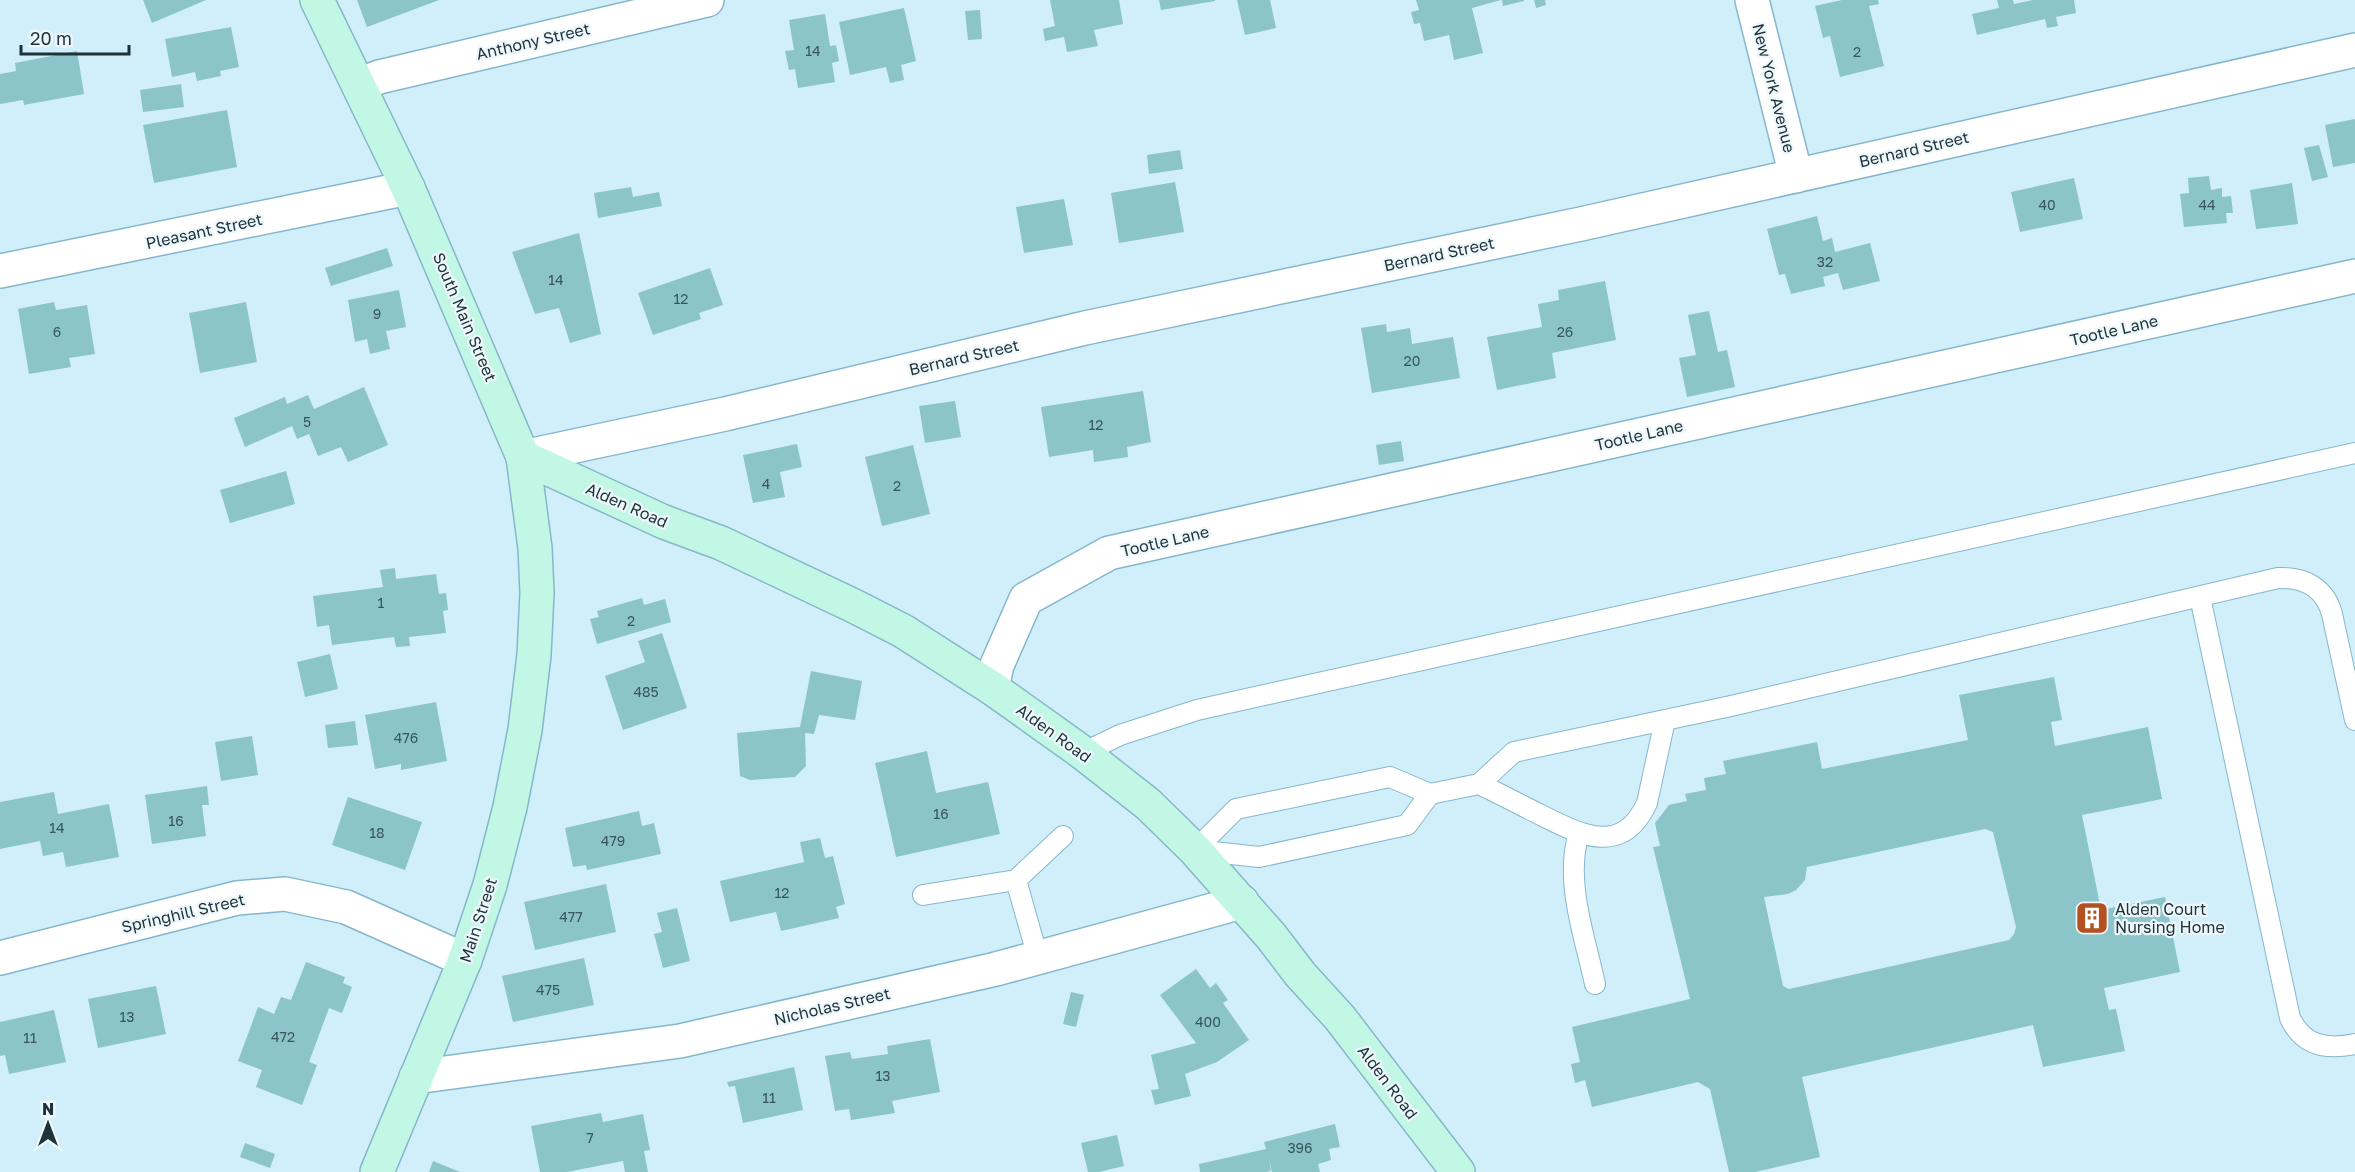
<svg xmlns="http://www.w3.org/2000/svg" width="2355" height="1172" viewBox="0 0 2355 1172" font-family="'Golos Text',sans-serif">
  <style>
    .building { fill: #8bc4c9; fill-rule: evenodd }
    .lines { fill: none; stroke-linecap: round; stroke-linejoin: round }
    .lane-casing { stroke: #85b7ca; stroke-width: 22 }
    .street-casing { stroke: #85b7ca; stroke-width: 36 }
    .secondary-casing { stroke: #85b7ca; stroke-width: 36 }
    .lane { stroke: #fff; stroke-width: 20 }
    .street { stroke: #fff; stroke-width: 33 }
    .secondary { stroke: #c1f7e4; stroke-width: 33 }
    .labels { text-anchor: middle; stroke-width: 4.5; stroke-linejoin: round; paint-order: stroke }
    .number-label { font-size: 14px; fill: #38565d }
    .street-label { font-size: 16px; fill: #1d3239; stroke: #eef8fc }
    .poi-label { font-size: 16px; fill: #1d3239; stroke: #eef8fc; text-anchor: start }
  </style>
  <rect width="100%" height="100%" fill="#d0effa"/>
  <!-- building -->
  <path class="building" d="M143,0H206L152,23Z
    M357,0H439L367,27Z
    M1050,0H1119L1123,24L1094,30L1098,46L1067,52L1064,37L1045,41L1043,29L1055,26Z
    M1159,0H1215V1L1161,10Z
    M1237,0H1270L1276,28L1245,35Z
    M1416,0H1501L1472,8L1483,53L1454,60L1449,35L1424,41L1420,23L1414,24L1411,12L1419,10Z
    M1502,0H1524V1L1503,6Z
    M1534,0H1545L1546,5L1536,8Z
    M1842,0H1878L1879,4L1869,6L1884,66L1840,77L1830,36L1823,38L1815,6Z
    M1997,0H2013L2014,4L2033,0H2074L2076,13L2056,17L2058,26L2047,28L2045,19L1977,35L1972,14L1999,8Z
    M904,8L916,61L901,65L904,80L890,83L886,67L850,75L839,22Z
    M980,10L982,39L968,40L965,11Z
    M825,14L830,46L836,45L839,61L832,63L835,82L798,88L795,69L789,70L785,51L794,50L789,20Z
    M231,27L239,67L220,71L221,76L197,81L195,72L172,77L165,39Z
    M77,51L84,94L24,105L23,100L0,104V74L16,71L15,63Z
    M181,84L184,107L143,112L140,90Z
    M227,110L237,167L154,183L143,125Z
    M2355,119V163L2333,167L2325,125Z
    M2319,145L2328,177L2312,181L2304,148Z
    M1180,150L1183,169L1149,174L1147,155Z
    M2209,176L2211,190L2222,188V197L2231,196L2233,213H2226L2227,223L2184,227L2180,194L2189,193L2188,178Z
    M2074,178L2083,219L2020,232L2011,192Z
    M1175,182L1184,232L1119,243L1111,193Z
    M2292,183L2298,224L2256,229L2250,190Z
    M631,187L633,197L659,192L662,206L598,218L594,193Z
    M1064,199L1073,245L1024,253L1016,207Z
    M1817,216L1823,241L1832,238L1835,252L1870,243L1880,281L1843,290L1838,273L1823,277L1825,286L1791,294L1785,274L1779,275L1767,229Z
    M579,233L601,334L570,343L559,308L535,314L512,252Z
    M387,248L393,266L331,286L325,268Z
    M710,268L723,305L699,313L701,319L653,335L638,293Z
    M1605,281L1616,340L1552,353L1556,378L1497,390L1487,337L1542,327L1538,304L1559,300L1558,290Z
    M399,290L406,327L386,331L390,349L370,354L367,339L355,342L348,300Z
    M54,302L56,310L87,305L95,354L69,358L71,367L29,374L18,309Z
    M246,302L257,362L200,373L189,313Z
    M1709,311L1718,352L1727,350L1735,387L1687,397L1679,358L1696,355L1688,315Z
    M1386,324L1387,332L1410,328L1412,344L1453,337L1460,378L1372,393L1361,328Z
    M364,387L388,445L348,462L341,447L318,456L309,434L297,439L292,426L245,447L234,418L285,397L287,404L308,395L314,409Z
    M1143,391L1151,442L1127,447L1128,457L1094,462L1093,450L1049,457L1041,407Z
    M955,401L961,437L925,443L919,406Z
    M1401,441L1404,461L1379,465L1376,445Z
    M797,444L802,467L780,472L785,497L753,503L743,455Z
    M913,445L930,514L882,526L865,457Z
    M286,471L295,504L230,523L220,490Z
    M395,568L396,579L436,574L439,594L446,593L448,610L443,611L446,633L409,637L410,646L396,647L394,637L332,645L329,625L317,627L313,596L383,587L380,570Z
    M642,598L644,605L665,599L671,622L597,644L590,619L599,617L597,611Z
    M662,633L687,708L623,730L605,676L645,662L638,641Z
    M330,654L338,689L305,697L297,662Z
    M811,671L862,681L855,720L819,715L814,734L805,733L806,766L795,777L750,780L740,776L737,733L800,727Z
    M2054,677L2062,720L2051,722L2055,746L2148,727L2162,799L2082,815L2101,910L2165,897L2180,972L2104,988L2109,1010L2116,1009L2125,1051L2043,1067L2033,1025L1802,1077L1820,1157L1755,1172H1729L1710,1089L1698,1082L1592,1107L1585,1080L1575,1083L1571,1064L1580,1062L1572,1027L1690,999L1653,847L1660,846L1655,823L1669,805L1687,801L1685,794L1706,790L1704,778L1726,774L1723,761L1817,742L1822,769L1968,740L1959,695ZM1985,829L1993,832L2016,927L2014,934L2009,940L1789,989L1783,986L1764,897L1788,894L1796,890L1805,880L1807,867Z
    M436,702L447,761L401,770V764L375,769L365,715Z
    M355,721L358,745L328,748L325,725Z
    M252,736L258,775L221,781L215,742Z
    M927,751L936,793L988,782L1000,834L896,857L875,763Z
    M207,786L209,805H202L206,836L152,844L145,795Z
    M54,792L58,814L109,804L119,857L66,867L63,852L43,856L40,841L0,849V802Z
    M348,797L422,822L405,870L332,845Z
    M639,811L642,826L654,823L661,854L587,870L586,865L573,867L565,828Z
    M820,838L825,858L833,856L845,904L836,907L839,918L781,931L776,912L730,922L720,881L804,862L800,842Z
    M606,884L616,932L535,950L524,902Z
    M677,908L690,961L663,968L654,934L662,932L657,913Z
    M584,958L594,1005L513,1022L502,976Z
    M306,962L345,977L343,983L352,987L342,1013L329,1008L309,1062L317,1065L302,1105L256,1087L262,1070L238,1061L258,1007L274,1014L281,997L291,1000Z
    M1196,969L1210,988L1216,983L1228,1000L1223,1003L1249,1040L1217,1062L1185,1074L1191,1096L1155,1105L1151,1090L1159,1089L1151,1055L1196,1043L1160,995Z
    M156,986L166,1034L98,1048L88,999Z
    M1071,992L1084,995L1076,1027L1063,1024Z
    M54,1010L66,1062L9,1074L5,1055L0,1056V1022Z
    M930,1039L940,1092L892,1101L895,1113L851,1120L849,1109L835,1111L825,1056L850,1052L852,1059L888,1054L887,1046Z
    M794,1067L803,1110L743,1123L735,1086L729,1087L727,1082Z
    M601,1113L603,1122L643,1114L650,1150L644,1151L648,1172H625L623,1161L567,1172H540L531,1126Z
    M1335,1124L1340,1147L1329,1149L1331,1160L1318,1164L1320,1172H1272L1269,1158L1271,1171L1266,1172H1200L1199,1164L1266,1149L1264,1142Z
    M1117,1135L1124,1166L1099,1172H1088L1081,1143Z
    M245,1143L275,1154L270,1168L240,1157Z
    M433,1161L460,1172H429Z"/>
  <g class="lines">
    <!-- lane casing -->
    <g class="lane-casing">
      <path id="lane" d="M2200,597L2290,1018C2303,1046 2327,1050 2355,1044
        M1083,753L1120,735L1197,710L2355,453
        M1479,784C1500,794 1521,805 1541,815C1581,835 1622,857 1647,803L1665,720
        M1579,833C1564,881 1585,937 1595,984
        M1195,850L1236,809L1390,777L1430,794L1479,784L1514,752L1731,706L2278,578C2305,577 2325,588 2332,614L2355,720
        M1195,850L1259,857L1407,825L1430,794
        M1016,880L1063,836
        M923,895L1016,880L1038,958"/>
    </g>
    <!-- street casing -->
    <g class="street-casing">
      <path id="street" d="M1752,0L1796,176
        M359,85L379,77L707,0
        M0,271L408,188
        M523,457L725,414L1085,328L1581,224L2355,50
        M992,688L997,665L1026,599L1109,553L2355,276
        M0,958L237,898L285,894L346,907L465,960
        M416,1077L680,1041L996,969L1242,902"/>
    </g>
    <!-- secondary casing -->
    <g class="secondary-casing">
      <path id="secondary" d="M317,0L408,188L523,457L535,548L537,593L534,655L525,730L510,807L490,885L465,960L377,1172
        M523,457L664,522L721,543L854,606L903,631L992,688L1083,753L1148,804L1195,850L1271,936L1300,974L1340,1018L1458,1172"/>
    </g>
    <!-- lane -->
    <use href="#lane" class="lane"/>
    <!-- street -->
    <use href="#street" class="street"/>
    <!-- secondary -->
    <use href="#secondary" class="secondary"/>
  </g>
  <!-- icons -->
  <defs>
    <g id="building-square" transform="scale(1.725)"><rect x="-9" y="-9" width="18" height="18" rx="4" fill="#b55021" stroke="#eef8fc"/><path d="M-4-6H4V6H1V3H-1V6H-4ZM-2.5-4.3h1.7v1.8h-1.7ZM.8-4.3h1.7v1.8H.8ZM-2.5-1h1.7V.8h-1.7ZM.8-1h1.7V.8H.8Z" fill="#fff"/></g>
  </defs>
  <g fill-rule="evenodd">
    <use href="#building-square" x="2092" y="918"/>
  </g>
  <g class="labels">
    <!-- number labels -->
    <g class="number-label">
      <text x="813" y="56">14</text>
      <text x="1857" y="57">2</text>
      <text x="2047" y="210">40</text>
      <text x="2207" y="210">44</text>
      <text x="1825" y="267">32</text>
      <text x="556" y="285">14</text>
      <text x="681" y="304">12</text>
      <text x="377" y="319">9</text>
      <text x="57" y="337">6</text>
      <text x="1565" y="337">26</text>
      <text x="1412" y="366">20</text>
      <text x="307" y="427">5</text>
      <text x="1096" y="430">12</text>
      <text x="766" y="489">4</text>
      <text x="897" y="491">2</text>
      <text x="381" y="608">1</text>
      <text x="631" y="626">2</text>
      <text x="646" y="697">485</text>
      <text x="406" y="743">476</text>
      <text x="941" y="819">16</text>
      <text x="176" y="826">16</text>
      <text x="57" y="833">14</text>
      <text x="377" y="838">18</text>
      <text x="613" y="846">479</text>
      <text x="782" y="898">12</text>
      <text x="571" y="922">477</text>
      <text x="548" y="995">475</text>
      <text x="127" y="1022">13</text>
      <text x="1208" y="1027">400</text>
      <text x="283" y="1042">472</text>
      <text x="30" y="1043">11</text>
      <text x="883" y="1081">13</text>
      <text x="769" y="1103">11</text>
      <text x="590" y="1143">7</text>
      <text x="1300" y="1153">396</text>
    </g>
    <!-- street labels -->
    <g class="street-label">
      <text transform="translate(533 41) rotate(-13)" y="6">Anthony Street</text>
      <text transform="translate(1774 88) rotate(76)" y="6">New York Avenue</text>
      <text transform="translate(1914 149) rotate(-13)" y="6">Bernard Street</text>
      <text transform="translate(204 231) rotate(-12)" y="6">Pleasant Street</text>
      <text transform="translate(1439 254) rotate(-12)" y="6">Bernard Street</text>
      <text transform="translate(465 317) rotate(67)" y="6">South Main Street</text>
      <text transform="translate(2114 330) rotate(-13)" y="6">Tootle Lane</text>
      <text transform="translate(964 357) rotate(-13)" y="6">Bernard Street</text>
      <text transform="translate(1639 435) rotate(-13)" y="6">Tootle Lane</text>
      <text transform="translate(627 505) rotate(24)" y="6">Alden Road</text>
      <text transform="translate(1165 541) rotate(-13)" y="6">Tootle Lane</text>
      <text transform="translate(1054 733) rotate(36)" y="6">Alden Road</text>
      <text transform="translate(183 913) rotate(-13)" y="6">Springhill Street</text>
      <text transform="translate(478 920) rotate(-72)" y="6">Main Street</text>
      <text transform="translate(832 1006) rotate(-13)" y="6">Nicholas Street</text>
      <text transform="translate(1388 1082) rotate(53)" y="6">Alden Road</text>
    </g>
    <!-- poi labels -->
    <g class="poi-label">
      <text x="2115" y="915">Alden Court<tspan x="2115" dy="18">Nursing Home</tspan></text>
    </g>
  </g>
  <!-- north arrow -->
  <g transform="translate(48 1124)" stroke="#eef8fc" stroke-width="4.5" paint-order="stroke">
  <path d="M0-4.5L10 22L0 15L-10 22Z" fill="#1d3239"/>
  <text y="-9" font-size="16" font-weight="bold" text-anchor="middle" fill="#1d3239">N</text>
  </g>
  <!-- scale -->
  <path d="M21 45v9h108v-9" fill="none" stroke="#1d3239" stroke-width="3"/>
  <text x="30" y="45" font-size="18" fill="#1d3239" stroke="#eef8fc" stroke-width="4.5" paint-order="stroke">20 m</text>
</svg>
